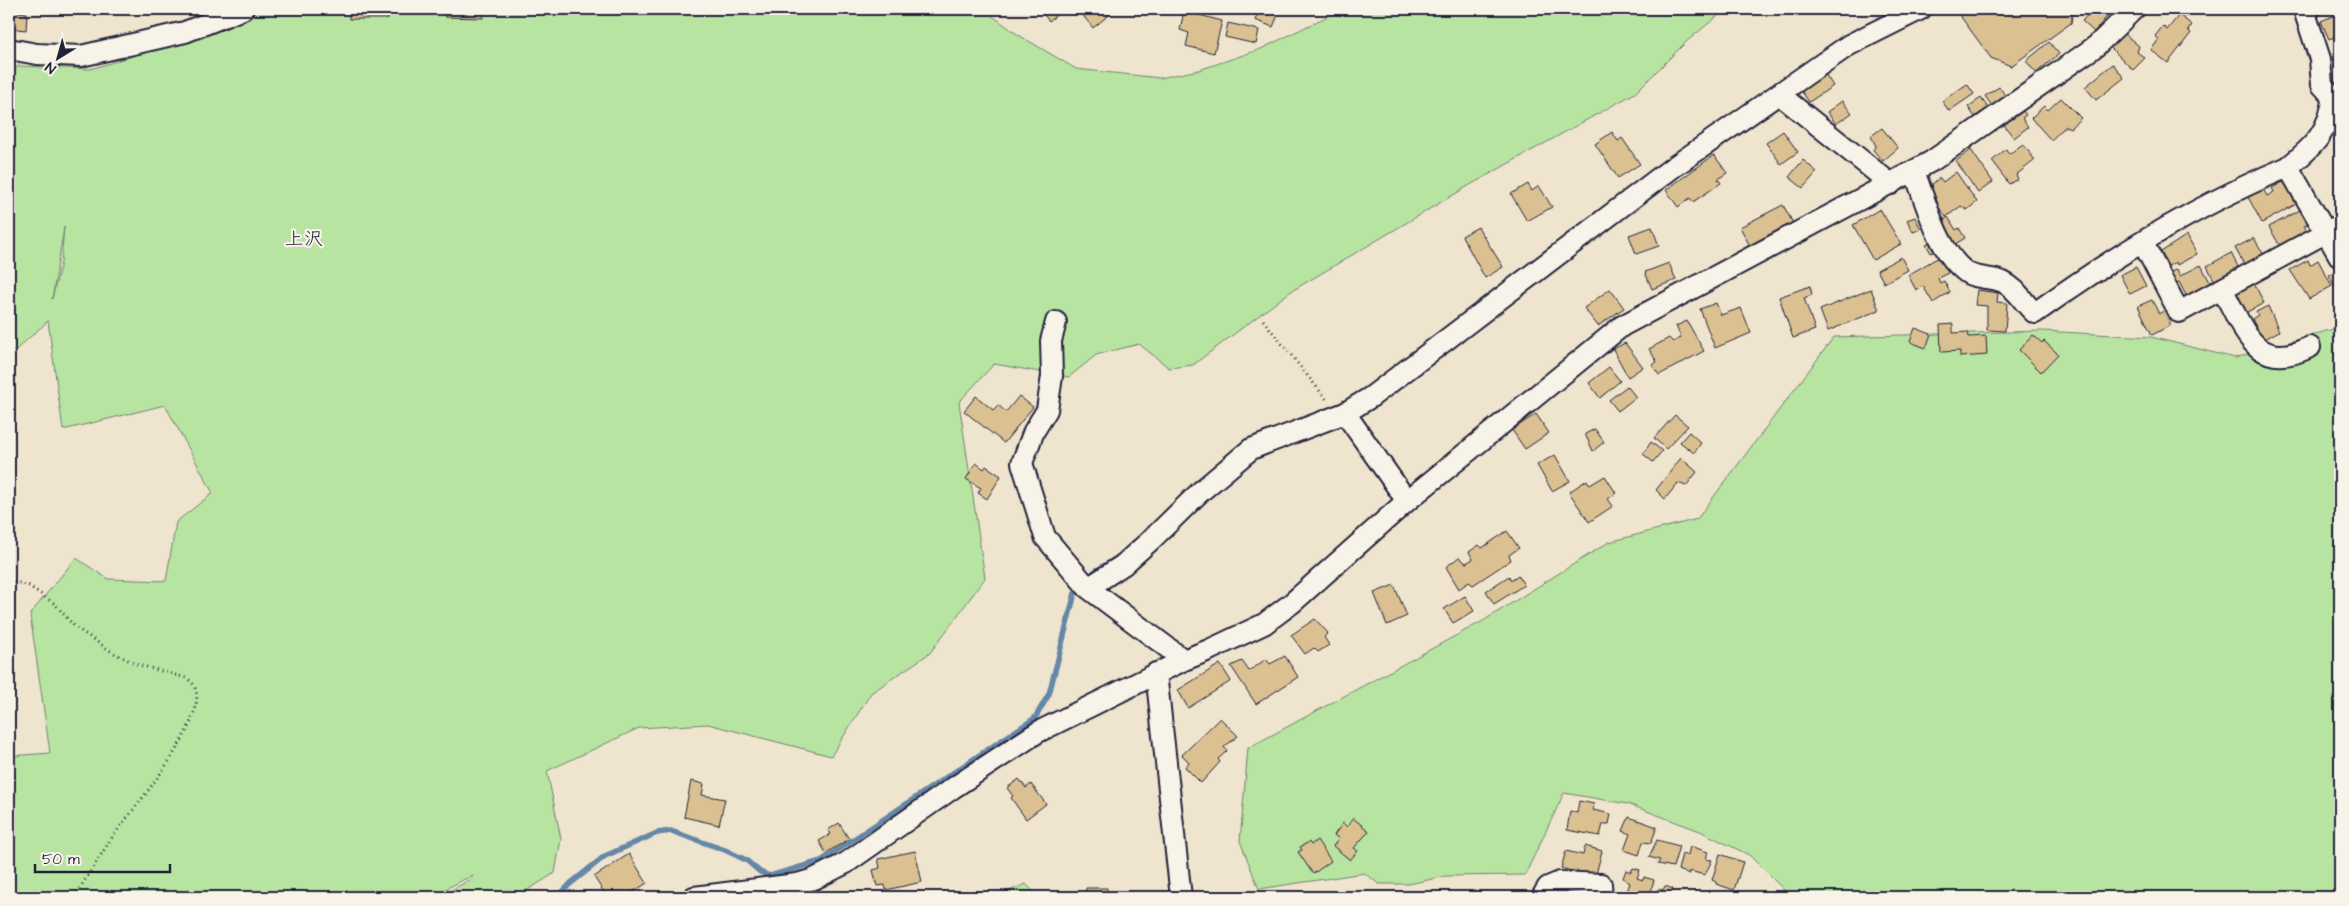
<svg xmlns="http://www.w3.org/2000/svg" width="2349" height="906" viewBox="0 0 2349 906" font-family="'Architects Daughter','Klee One',sans-serif">
  <style>
    .green { fill: #b8e4a2; stroke: #6d836e; fill-rule: evenodd }
    .lines { fill: none; stroke-linecap: round; stroke-linejoin: round }
    .stream { stroke: #6587a8; stroke-width: 5.5 }
    .building { fill: #dbc191; stroke: #22223b }
    .minor-casing { stroke: #22223b; stroke-width: 24 }
    .path { stroke: #22223b; stroke-width: 3; stroke-dasharray: 1 4; stroke-linecap: butt }
    .minor { stroke: #f7f3e8; stroke-width: 20 }
    .labels { text-anchor: middle; stroke-width: 4.5; stroke-linejoin: round; paint-order: stroke }
    .quarter-label { font-size: 19px; fill: #22223b; stroke: #f7f3e8 }
  </style>
  <rect width="100%" height="100%" fill="#efe4ce"/>
  <filter id="ink" filterUnits="userSpaceOnUse"><feTurbulence type="fractalNoise" baseFrequency=".02" numOctaves="2"/><feDisplacementMap in="SourceGraphic" scale="10" xChannelSelector="R" yChannelSelector="G"/><feConvolveMatrix kernelMatrix="1 2 1 2 8 2 1 2 1" color-interpolation-filters="sRGB"/></filter>
  <g filter="url(#ink)">
    <!-- green -->
    <path class="green" d="M194,9H983L1017,34L1076,69L1160,78L1199,70L1261,49L1342,9H1726L1686,42L1635,93L1470,185L1290,292L1193,365L1169,368L1139,344L1096,355L1069,377L994,364L959,402L985,578L930,653L871,693L831,756L708,724L639,728L547,771L561,839L555,873L521,894L522,897H439L471,879L473,875L430,897H9V756L50,753L30,614L76,558L108,579L166,581L176,522L213,493L165,405L63,430L48,321L9,356V75L18,66L90,69L114,62L163,45L176,38L193,18ZM64,227L61,263L52,299L64,228Z
      M2340,327V897H1791L1749,855L1700,831L1628,804L1564,793L1525,875L1446,876L1409,884H1379L1364,873L1259,889L1240,841L1248,748L1483,621L1609,542L1697,519L1834,337L2042,331L2151,337L2235,358Z
      M1026,884L1039,897H994Z"/>
    <g class="lines">
      <!-- stream -->
      <path class="stream" d="M1094,572L1118,557
        M558,897L570,884L605,856L657,833L671,831L725,850L746,860L760,872L770,876L821,861L1035,718L1049,694L1075,593L1081,586"/>
    </g>
    <!-- building -->
    <path class="building" d="M342,9H388V19H349V12H342Z
      M445,9H483V18L445,17Z
      M1039,9H1064L1049,21Z
      M1086,9H1106L1110,14L1093,28L1081,13Z
      M1260,9L1278,15L1273,27L1255,20Z
      M1955,9H2073L2071,23L2011,66L1991,58Z
      M2093,9H2102L2109,14L2094,32L2082,21Z
      M2167,9H2193L2186,17L2178,10L2174,14Z
      M9,11L27,13L26,30L9,28Z
      M1184,11L1222,21L1214,53L1186,46L1189,33L1180,30Z
      M2340,13V35L2329,39L2321,21Z
      M2179,15L2192,25L2188,30L2191,33L2168,63L2151,50L2159,39L2155,36L2163,26L2167,30Z
      M1228,23L1259,30L1256,44L1225,37Z
      M2122,32L2139,46L2137,52L2145,58L2133,70L2109,46Z
      M2049,42L2059,54L2036,73L2026,61Z
      M2113,64L2124,78L2096,100L2085,87Z
      M1824,72L1833,86L1809,102L1800,89Z
      M1967,84L1974,94L1949,111L1942,101Z
      M1999,87L2006,96L1992,106L1985,96Z
      M1981,98L1988,108L1975,117L1968,107Z
      M2061,98L2081,118L2070,128L2066,126L2051,140L2031,118L2044,106L2048,110Z
      M1842,101L1852,113L1836,124L1827,112Z
      M2023,111L2026,115L2022,118L2028,127L2014,138L2004,125Z
      M1882,128L1898,148L1883,161L1873,150L1876,146L1871,136Z
      M1783,131L1798,152L1781,164L1766,143Z
      M1612,132L1618,141L1622,138L1640,164L1618,178L1595,144Z
      M2023,144L2035,160L2016,175L2018,179L2009,184L1992,161L2006,149L2009,154Z
      M1971,150L1993,182L1978,193L1956,161Z
      M1714,155L1727,173L1718,179L1721,183L1693,202L1690,198L1678,207L1666,190Z
      M1803,160L1817,172L1803,188L1789,177Z
      M1956,172L1977,202L1967,210L1961,206L1946,217L1927,192L1933,187L1932,184L1940,178L1943,182Z
      M2285,181L2298,203L2262,223L2248,197L2263,189L2267,196L2274,192L2272,188Z
      M1528,184L1532,191L1539,186L1552,207L1527,221L1511,194Z
      M1783,205L1793,223L1750,246L1740,227Z
      M1880,209L1901,244L1873,260L1853,225Z
      M2300,210L2308,224L2304,226L2309,234L2280,246L2269,227Z
      M1915,217L1921,229L1913,232L1907,220Z
      M1948,217L1956,230L1959,228L1965,238L1949,248L1936,225Z
      M1478,227L1503,267L1485,278L1462,236Z
      M1652,227L1659,246L1636,254L1629,235Z
      M2187,235L2197,254L2177,265L2176,262L2168,266L2161,252Z
      M2254,238L2265,257L2246,268L2235,248Z
      M1934,240L1938,250L1931,253L1926,244Z
      M2231,253L2238,267L2235,269L2237,273L2216,284L2207,266Z
      M1901,257L1908,270L1884,283L1877,270Z
      M1939,257L1948,273L1938,278L1940,283L1944,281L1950,292L1933,303L1923,286L1916,290L1908,275Z
      M2308,260L2310,265L2318,260L2332,286L2309,299L2290,270Z
      M1669,263L1676,280L1652,289L1645,272Z
      M2201,265L2212,286L2188,299L2179,282L2174,284L2169,273L2177,269L2180,276Z
      M2136,267L2146,286L2130,294L2120,275Z
      M2340,269V285L2335,288L2329,275Z
      M2254,283L2264,303L2245,313L2235,293Z
      M1810,286L1812,295L1804,298L1815,330L1793,338L1779,297Z
      M1610,289L1624,308L1598,326L1584,308Z
      M1871,289L1879,310L1828,331L1820,310Z
      M1977,290L1998,293L1997,302L2007,303L2005,331L1987,330V306L1975,305Z
      M2152,300L2159,314L2163,311L2171,325L2152,335L2138,306Z
      M1716,303L1721,315L1741,308L1751,333L1715,348L1700,309Z
      M2268,306L2279,331L2263,340L2252,319L2258,315L2256,312Z
      M1687,321L1704,351L1659,375L1652,365L1657,362L1649,349L1669,338L1673,342L1681,338L1676,326Z
      M1953,324V333L1968,332L1969,337L1986,336L1987,355L1960,357V351L1941,352L1940,325Z
      M1915,328L1931,334L1926,348L1910,342Z
      M2033,335L2042,343L2044,341L2058,354L2041,372L2019,350Z
      M1625,343L1643,367L1628,377L1613,349Z
      M1609,367L1620,381L1600,398L1589,383Z
      M1627,386L1636,397L1618,411L1609,400Z
      M976,396L993,410L998,405L1006,412L1019,396L1033,407L1004,443L964,411Z
      M1536,414L1549,433L1525,449L1512,430Z
      M1675,415L1688,426L1666,449L1654,438Z
      M1595,429L1604,442L1593,451L1585,434Z
      M1689,432L1701,443L1694,453L1680,442Z
      M1651,442L1662,451L1653,462L1643,454Z
      M1555,455L1570,481L1552,491L1537,465Z
      M1681,458L1697,472L1686,486L1678,483L1665,499L1656,490Z
      M976,463L984,469L986,466L1001,476L987,499L978,493L981,488L966,479Z
      M1605,476L1616,493L1608,499L1613,506L1589,522L1569,492L1587,480L1590,485Z
      M1507,531L1519,548L1509,555L1511,560L1473,585L1469,582L1459,589L1446,567L1459,557L1466,563L1473,559L1469,552L1479,545L1482,548Z
      M1518,575L1524,585L1494,604L1486,591L1509,576L1511,580Z
      M1394,585L1407,616L1387,625L1374,593Z
      M1465,596L1474,611L1453,623L1444,609Z
      M1315,619L1328,633L1324,637L1329,645L1318,652L1314,648L1305,654L1291,635Z
      M1285,656L1298,677L1256,704L1231,666L1242,661L1249,671L1266,659L1270,664Z
      M1220,664L1231,681L1188,708L1178,690Z
      M1220,718L1238,736L1224,747L1227,751L1218,759L1220,762L1201,783L1185,767L1189,762L1182,755Z
      M1019,779L1026,788L1031,784L1046,804L1026,819L1011,798L1013,796L1007,788Z
      M691,781L704,784L702,795L725,799L719,825L684,817Z
      M1579,801L1594,804L1593,810L1611,814L1609,824H1603L1600,836L1567,830L1570,811L1577,813Z
      M1629,817L1657,827L1651,843L1643,842L1639,855L1624,850L1630,834L1623,831Z
      M1353,818L1369,831L1354,848L1358,851L1350,860L1333,846L1339,839L1334,835L1343,823L1347,827Z
      M839,823L849,839L826,853L819,841L831,834L828,830Z
      M1317,840L1331,861L1313,874L1298,852L1302,850L1300,847L1309,842L1311,845Z
      M1657,840L1679,846L1673,867L1658,864L1660,860L1649,857Z
      M1585,846L1602,851L1595,878L1561,868L1566,851L1583,855Z
      M1690,846L1708,852L1706,859L1712,860L1705,875L1689,871L1690,874L1678,870L1682,854L1688,855Z
      M915,851L922,882L886,890L885,885L877,886L873,870L880,868L878,859Z
      M629,854L647,883L625,897H607L594,877Z
      M1720,854L1743,862L1734,890L1716,884V882L1712,880Z
      M1633,868L1640,870L1637,878L1643,880L1644,877L1654,880L1649,897H1625L1630,883L1623,878L1626,870L1631,872Z
      M1665,886L1673,889L1671,894L1674,897H1654L1658,889L1663,890Z
      M1086,888H1107V897H1086Z"/>
    <g class="lines">
      <!-- minor casing -->
      <g class="minor-casing">
        <path id="minor" d="M2310,9L2305,13L2320,59L2322,85L2332,96L2340,97
          M9,49L37,54L81,56L185,32L243,9
          M1780,95L1891,184
          M2288,167C2314,146 2329,132 2334,96
          M1914,171C1926,202 1938,252 1966,272C1975,279 1992,277 2003,282C2018,289 2023,303 2035,313C2114,256 2197,205 2288,167L2340,257
          M2143,243L2179,312L2340,225
          M2222,289C2245,330 2255,374 2310,347
          M1056,322L1051,341L1052,376L1047,410L1034,431L1022,463L1045,537L1088,588L1184,660
          M1345,413L1407,501
          M1088,588L1123,565L1152,539L1200,492L1251,449L1345,413L1371,397L1672,168L1849,45L1921,9
          M1156,673L1181,897
          M694,897L797,884L814,879L846,863L953,788L1038,732L1184,660L1209,650L1264,624L1292,603L1407,501L1622,326L1932,161L2096,46L2134,9
          M1542,897L1548,887L1560,882L1601,884L1602,897"/>
      </g>
      <!-- path -->
      <path class="path" d="M1263,320L1327,400
        M9,580L29,586L55,604L75,627L112,652L136,664L186,678C229,700 130,812 113,836C100,856 87,877 74,897"/>
      <!-- minor -->
      <use href="#minor" class="minor"/>
    </g>
  </g>
  <g class="labels">
    <!-- quarter labels -->
    <g class="quarter-label">
      <text x="304" y="245">上沢</text>
    </g>
  </g>
  <!-- margin -->
  <rect width="2349" height="906" fill="none" stroke="#f7f3e8" stroke-width="30"/>
  <rect x="15" y="15" width="2319" height="876" fill="none" stroke="#22223b" stroke-width="2" filter="url(#ink)"/>
  <!-- north arrow -->
  <g transform="translate(58 58) rotate(217)" stroke="#f7f3e8" stroke-width="4" paint-order="stroke">
  <path d="M0-4L9 19L0 12L-9 19Z" fill="#22223b"/>
  <text y="-8" font-size="14" font-weight="bold" text-anchor="middle" fill="#22223b">N</text>
  </g>
  <!-- scale -->
  <path d="M35 864v8h135v-8" fill="none" stroke="#22223b" stroke-width="2.5"/>
  <text x="42" y="864" font-size="15" fill="#22223b" stroke="#f7f3e8" stroke-width="4" paint-order="stroke">50 m</text>
</svg>
